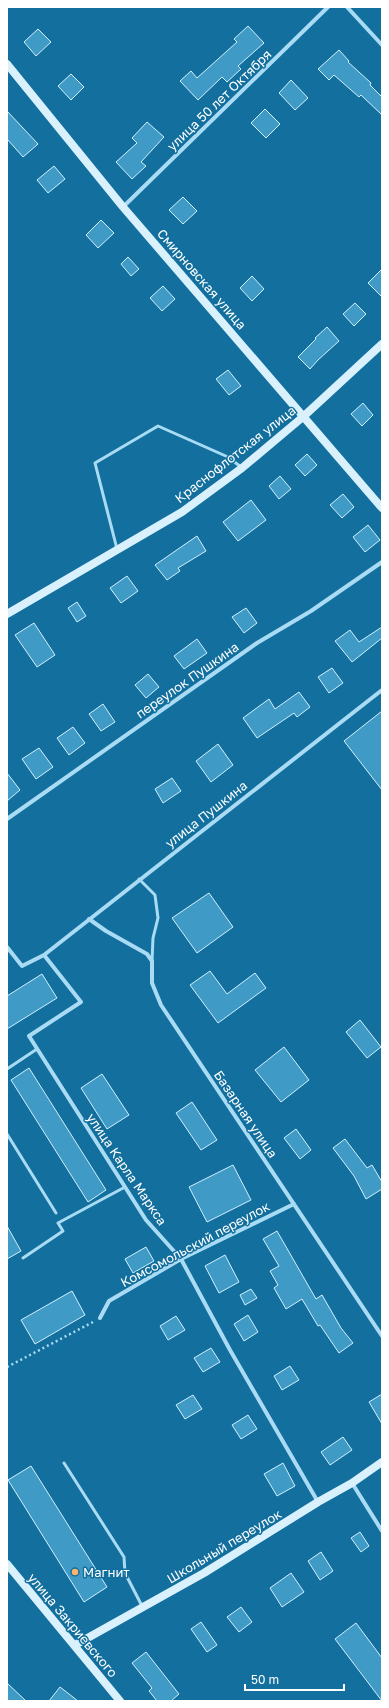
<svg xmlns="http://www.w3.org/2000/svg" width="389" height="1708" viewBox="0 0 389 1708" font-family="'Golos Text',sans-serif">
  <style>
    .building { fill: #3f9ac6; stroke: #d2f0fe }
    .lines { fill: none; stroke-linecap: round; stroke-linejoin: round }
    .path { stroke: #a9dcf4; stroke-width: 2.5; stroke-dasharray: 2 3; stroke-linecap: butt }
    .lane { stroke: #a9dcf4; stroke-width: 3 }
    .street { stroke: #a9dcf4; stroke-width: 4 }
    .secondary { stroke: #d9f1fd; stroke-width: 8 }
    .poi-dot { fill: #ffb46d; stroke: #126f9e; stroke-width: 1.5 }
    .labels { text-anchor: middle; stroke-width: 3; stroke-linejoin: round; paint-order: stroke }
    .street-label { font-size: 13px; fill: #fff; stroke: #126f9e }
    .poi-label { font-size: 13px; fill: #fff; stroke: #126f9e; text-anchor: start }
  </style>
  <rect width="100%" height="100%" fill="#126f9e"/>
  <!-- building -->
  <path class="building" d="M248,26L264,43L238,66L241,69L227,82L222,77L198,100L180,81L191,71L197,78L237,42L234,39Z
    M38,29L51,42L36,56L24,42Z
    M339,50L349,61L348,62L371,83L370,85L382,97V115L361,95L359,97L334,75L329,80L318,69Z
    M71,74L84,87L71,100L58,86Z
    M291,80L308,98L295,110L279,93Z
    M265,109L280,124L266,138L251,123Z
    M7,111L38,144L23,157L7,139Z
    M147,122L164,137L141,162L146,166L132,179L116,162L137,143L132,138Z
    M54,166L65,179L48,193L37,180Z
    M183,197L197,211L183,224L169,210Z
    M101,220L114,233L98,248L86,235Z
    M128,257L139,269L131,276L121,264Z
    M382,269V297L368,283Z
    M252,276L264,289L252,301L240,288Z
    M163,286L175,299L162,311L150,298Z
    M355,303L366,314L354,326L343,314Z
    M327,327L339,341L318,360L310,369L298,357L316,339L315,338Z
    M228,370L241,386L229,395L216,379Z
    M363,403L373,415L362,426L351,414Z
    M307,454L317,465L305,476L295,465Z
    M280,476L291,489L279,499L269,486Z
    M343,494L354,507L342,518L330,505Z
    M251,500L266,520L238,541L223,522Z
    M368,525L380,540L365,552L353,537Z
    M197,536L206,551L178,568L180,571L167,580L155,565Z
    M127,576L138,591L121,603L110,588Z
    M77,602L86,616L77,622L68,608Z
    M246,608L257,623L244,633L232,617Z
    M34,623L55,655L37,667L15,635Z
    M382,627V638L352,662L335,641L350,630L359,642Z
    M197,639L207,653L184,669L174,656Z
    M332,668L343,683L329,693L318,677Z
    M148,674L159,687L146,698L135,685Z
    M299,692L310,707L297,717L294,713L257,738L243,718L269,699L275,709Z
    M103,704L115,722L101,731L89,714Z
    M382,711V790L344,741Z
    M73,727L85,743L69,755L57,738Z
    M218,744L233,765L211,782L196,761Z
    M39,748L53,767L36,779L22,759Z
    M7,773L20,790L7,801Z
    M172,778L181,791L163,803L155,789Z
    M209,893L233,927L197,953L172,918Z
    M210,971L227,994L255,973L266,988L218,1023L190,985Z
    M42,974L57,998L7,1029V996Z
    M360,1020L381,1047L367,1058L346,1032Z
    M284,1047L309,1080L281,1102L255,1070Z
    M29,1068L106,1190L88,1202L11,1080Z
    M102,1074L129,1115L107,1129L81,1088Z
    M192,1102L217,1140L201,1150L176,1113Z
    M296,1129L311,1150L300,1159L284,1138Z
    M345,1139L367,1168L372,1165L382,1182V1189L366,1199L354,1176L333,1148Z
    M233,1165L251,1200L207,1222L189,1187Z
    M7,1226L21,1251L7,1259Z
    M277,1231L316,1299L322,1295L341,1328L353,1343L339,1353L320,1325L318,1326L302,1299L286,1309L274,1288L278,1285L270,1271L279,1266L263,1239Z
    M146,1247L154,1261L133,1273L125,1259Z
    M225,1255L239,1282L219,1293L205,1266Z
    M251,1289L257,1298L245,1305L240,1295Z
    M72,1291L85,1315L35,1344L21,1320Z
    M248,1315L258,1332L244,1341L234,1324Z
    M176,1316L185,1330L168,1340L160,1326Z
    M211,1348L220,1362L203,1372L194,1358Z
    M290,1366L299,1380L282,1390L274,1376Z
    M382,1394V1424L369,1402Z
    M193,1395L202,1409L185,1419L176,1405Z
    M248,1415L257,1429L241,1439L232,1425Z
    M343,1437L352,1450L330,1465L321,1452Z
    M283,1463L295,1486L277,1496L264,1474Z
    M31,1466L107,1587L84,1602L8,1480Z
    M360,1532L369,1546L361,1552L351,1538Z
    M321,1552L333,1571L320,1580L308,1561Z
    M291,1573L304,1592L282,1607L270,1588Z
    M241,1607L252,1622L239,1632L227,1617Z
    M201,1622L217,1645L207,1652L191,1629Z
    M356,1623L382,1658V1701L335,1639Z
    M146,1652L179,1694L171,1701H157L149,1691L152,1688L132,1663Z
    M7,1683L26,1701H7Z
    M60,1687L78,1701H49Z"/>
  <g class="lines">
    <!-- path -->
    <path class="path" d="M7,1367L95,1321"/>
    <!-- lane -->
    <path class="lane" d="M117,549L95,463L158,426L228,457L241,467
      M139,879L155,895L158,918L153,938L152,961
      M7,1069L37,1049
      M7,1134L56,1213
      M23,1258L63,1231L58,1223L125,1187
      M64,1463L124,1557L125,1573L142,1606"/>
    <!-- street -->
    <path class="street" d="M347,7L382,45
      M123,207L328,7
      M7,819L257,643L311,611L382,562
      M89,919L106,931L147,954L152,961V983L161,1005L382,1336
      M7,947L22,966L44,955L81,1002L29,1036L146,1220L181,1259L230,1350L318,1502
      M44,955L382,690
      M100,1318L109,1301L181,1259L294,1204
      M352,1483L382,1531"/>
    <!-- secondary -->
    <path class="secondary" d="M7,64L123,207L382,508
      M7,614L182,512L242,468L304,416L382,344
      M7,1564L120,1701
      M75,1645L204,1573L318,1502L352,1483L382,1462"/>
  </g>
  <!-- markers -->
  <circle class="poi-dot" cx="75" cy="1572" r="4"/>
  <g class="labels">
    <!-- street labels -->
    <g class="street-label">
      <text transform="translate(219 100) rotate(-44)" y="5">улица 50 лет Октября</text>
      <text transform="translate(202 279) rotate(49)" y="5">Смирновская улица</text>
      <text transform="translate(235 454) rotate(-38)" y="5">Краснофлотская улица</text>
      <text transform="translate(187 680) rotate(-35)" y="5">переулок Пушкина</text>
      <text transform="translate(206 814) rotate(-38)" y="5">улица Пушкина</text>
      <text transform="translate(246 1114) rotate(56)" y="5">Базарная улица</text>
      <text transform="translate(127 1169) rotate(56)" y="5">улица Карла Маркса</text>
      <text transform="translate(195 1244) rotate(-28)" y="5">Комсомольский переулок</text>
      <text transform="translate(224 1546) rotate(-31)" y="5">Школьный переулок</text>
      <text transform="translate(73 1625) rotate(50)" y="5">улица Закриевского</text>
    </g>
    <!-- poi labels -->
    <g class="poi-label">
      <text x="83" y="1577">Магнит</text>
    </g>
  </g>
  <!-- border -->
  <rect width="389" height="1708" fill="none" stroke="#ffffff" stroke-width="16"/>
  <!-- scale -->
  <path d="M245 1684v6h99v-6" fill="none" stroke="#ffffff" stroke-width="2"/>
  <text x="251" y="1684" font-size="12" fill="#ffffff" stroke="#126f9e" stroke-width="3" paint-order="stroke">50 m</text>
</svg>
